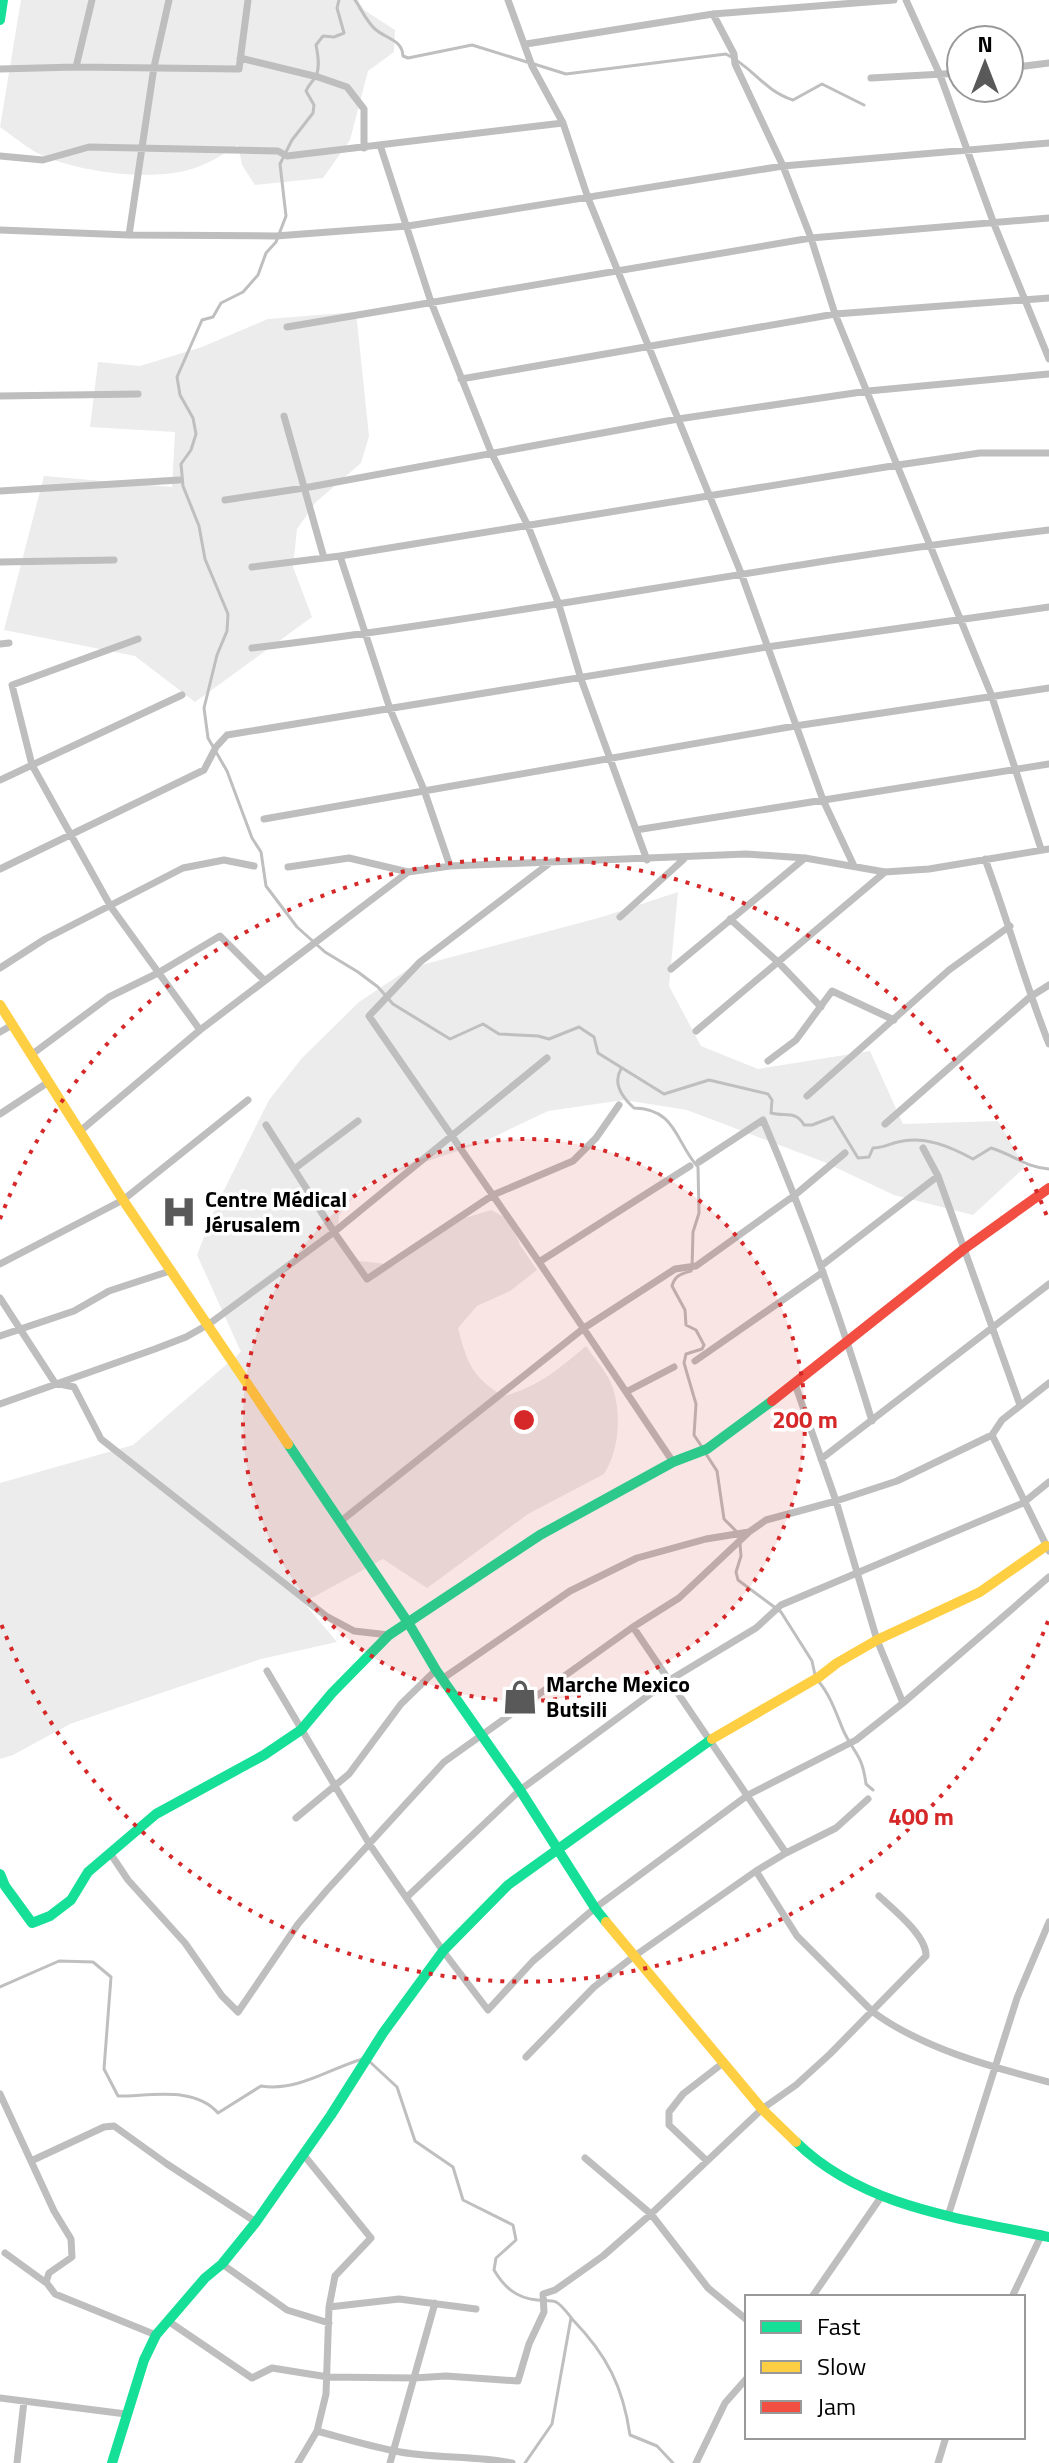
<svg xmlns="http://www.w3.org/2000/svg" width="1049" height="2463" viewBox="0 0 1049 2463" font-family="'Titillium Web',sans-serif">
  <style>
    .green { fill: #ececec }
    .lines { fill: none; stroke-linecap: round; stroke-linejoin: round }
    .stream { stroke: #bfbfbf; stroke-width: 3 }
    .street { stroke: #bebebe; stroke-width: 7 }
    .fast { stroke: #16e098; stroke-width: 10 }
    .slow { stroke: #ffcf43; stroke-width: 10 }
    .jam { stroke: #f24e42; stroke-width: 10 }
    .ring { fill: none; stroke: #d62828; stroke-width: 4; stroke-dasharray: 4 8 }
    .labels { text-anchor: middle; stroke-width: 7; stroke-linejoin: round; paint-order: stroke }
    .poi-label { font-size: 22px; font-weight: bold; fill: #000; stroke: #fff; text-anchor: start }
    .centre { fill: #d62828; stroke: #fff; stroke-width: 4 }
    .ring-label { font-size: 24px; text-anchor: middle; font-weight: bold; fill: #d62828; stroke: #fff; stroke-width: 7; stroke-linejoin: round; paint-order: stroke }
  </style>
  <rect width="100%" height="100%" fill="#fff"/>
  <!-- green -->
  <path class="green" d="M21,0H358L364,10L395,30L394,52L368,71L350,140L323,178L255,185L242,165L238,145C222,155 207,165 188,170C148,181 79,172 41,155C27,148 13,136 0,127Z
    M356,312L369,436L361,463L316,502L297,529L293,567L312,617L195,702L135,656L4,630L44,476L172,487L175,432L90,427L98,362L140,366L202,347L268,319Z
    M678,892L669,986L701,1046L758,1069L870,1051L903,1124L998,1121L1025,1167L973,1215L894,1195L824,1162L687,1110L624,1100L548,1111L481,1143L395,1172L361,1188L339,1215L337,1240L359,1261L395,1265L465,1218L491,1210L510,1220L520,1245L537,1270L510,1291L477,1306L458,1328C467,1363 472,1377 503,1396C537,1388 560,1368 586,1346C594,1358 605,1370 611,1383C622,1411 620,1449 604,1474L528,1514L427,1588L383,1559L308,1600L305,1604L337,1642L261,1659L70,1724L13,1755L0,1759V1483L133,1445L241,1352L197,1255L216,1206L269,1100L302,1058L359,1002L410,968L602,917Z"/>
  <g class="lines">
    <!-- stream -->
    <path class="stream" d="M339,0L337,8L344,33L334,37L323,36L316,45C318,55 321,71 314,79C311,83 308,86 306,91L314,105L313,113L292,140L280,164L286,216L276,242L266,253L258,275L243,292L221,303L213,317L202,320L177,377L180,395L193,418L196,434L191,450L181,464L183,486L199,526L205,559L228,614L227,631L217,655L204,708L208,738L227,771L252,838L261,852L266,886L297,927L325,952L358,972L378,987L393,1004L450,1039L483,1024L499,1034L538,1036L549,1039L579,1027L594,1037L598,1053L664,1094L709,1080L768,1094L772,1100L771,1113C785,1117 796,1110 804,1125H812L833,1117L858,1158L869,1157L873,1148C883,1148 889,1144 898,1142C924,1135 951,1147 973,1159L991,1148C1012,1154 1027,1168 1049,1169
      M355,0C361,9 367,22 375,29C386,39 402,39 403,56L408,58L472,45L527,62
      M534,64L566,74L726,54C754,68 763,90 793,100L822,84L864,105
      M621,1069C612,1084 623,1098 634,1108C677,1109 675,1142 698,1167L699,1213L693,1232L692,1268L691,1271C681,1274 675,1275 672,1286L685,1310L686,1325L696,1330L704,1345L702,1349L686,1354L684,1363L696,1404L694,1435L702,1447
      M706,1454L717,1471L724,1519L738,1533
      M740,1544L741,1556L736,1572L738,1580L781,1612L812,1661L815,1675
      M819,1682C831,1696 837,1716 844,1732C855,1755 862,1754 866,1784L873,1790
      M0,1987L59,1961L93,1962L111,1977L104,2069L118,2096C151,2096 195,2086 218,2113L261,2086C298,2092 330,2068 363,2059
      M370,2062L397,2087L415,2141L453,2167L463,2200L513,2225L516,2240L496,2258L494,2270C504,2287 516,2298 537,2300C542,2301 551,2300 556,2302C562,2305 569,2315 573,2320C607,2355 623,2387 630,2435L657,2446L673,2463
      M525,2463L552,2424L571,2318"/>
    <!-- street -->
    <path class="street" d="M508,0L532,66L563,123L588,198L741,573L823,800L854,866
      M906,0L940,75L994,224L1049,359
      M713,14L734,54L735,64L783,166L811,238L835,314L991,694L1041,849
      M526,44L713,14L894,0
      M240,58L318,77L347,87L364,109V148
      M76,67L92,0
      M1009,68L1049,63
      M0,69L76,67L239,69L248,0
      M871,78L961,73
      M380,145L431,302L491,452L528,526L558,602L581,679L647,860
      M0,156L43,160L89,147L278,151L287,156L563,123
      M0,230L129,235L276,236L408,226L783,166L1049,143
      M129,235L154,67L169,0
      M287,327L811,238L1049,218
      M461,379L835,314L1049,298
      M0,396L138,394
      M284,416L324,558
      M0,491L179,480
      M225,500L304,488L678,419L868,391L1049,374
      M340,556L390,709L424,790L450,866
      M0,562L114,560
      M252,567L340,556L898,465L980,453H1049
      M138,639L12,685L32,765L111,907L200,1030
      M0,644L9,643
      M252,648C518,616 782,562 1049,530
      M0,780L182,695
      M264,819L795,726L1049,688
      M636,830L1049,764
      M985,859C1008,920 1025,984 1049,1044
      M551,862L420,962L369,1016L539,1262L673,1462
      M288,867L349,858L408,872
      M0,869L204,770L216,747L227,735L767,647L1049,607
      M620,917L684,859
      M730,919L779,963L821,1007
      M0,968L45,939L183,868L224,860L254,866
      M671,969L805,858
      M696,1031L885,872
      M0,1032L12,1025
      M31,1055L109,997L158,973L220,936L264,980
      M768,1061L796,1040L832,991L894,1020
      M807,1096L949,970L1010,926
      M0,1114L47,1083
      M885,1124L1030,997L1049,985
      M266,1125L334,1232L367,1279L493,1195L573,1161L596,1138L619,1105
      M79,1132L200,1030L408,872L450,866L746,854L805,858L885,872L929,869L1049,849
      M923,1148L938,1176L1020,1405
      M699,1162L763,1120C805,1218 841,1318 872,1421
      M294,1169L358,1121
      M539,1262L690,1166
      M0,1264L123,1200L248,1100
      M821,1266L938,1176
      M0,1298L55,1383L74,1387L101,1439L326,1616L354,1631L389,1635
      M0,1336L74,1311L109,1291L170,1271
      M695,1361L823,1272
      M795,1384L836,1501L877,1640L903,1703
      M626,1392L674,1367
      M0,1404L155,1349L186,1337L209,1324L334,1232L547,1058
      M992,1435L1049,1551
      M821,1459L1049,1284
      M341,1521L584,1328L675,1269L696,1266L795,1195L845,1153
      M633,1627L786,1853
      M267,1671L370,1845L443,1951L488,2010L533,1961L595,1908L748,1795L856,1740L903,1703L1049,1577
      M442,1679L570,1591L637,1558L706,1539L749,1532L766,1520L836,1501L897,1481L992,1435L1002,1420L1049,1383
      M296,1818L349,1774L401,1704L436,1670
      M110,1853L128,1880L185,1943L222,1996L238,2012L298,1924L327,1890L444,1762L633,1627L679,1598L749,1532
      M756,1871L797,1936L873,2012C922,2048 991,2067 1049,2082
      M407,1897L520,1790L668,1681L756,1628L781,1605L1023,1503L1049,1482
      M526,2057L594,1987L633,1957L756,1871L786,1853L836,1828L868,1799
      M0,2094L54,2211L71,2239L72,2257L49,2273L46,2282L55,2294L156,2335
      M585,2158L651,2214L708,2288L747,2320
      M31,2161L104,2127L114,2126L167,2164L256,2222
      M707,2161L669,2125V2112L683,2094L723,2063
      M948,2216L1017,1998L1049,1922
      M5,2253L45,2282
      M222,2264L287,2310L329,2323
      M812,2297L881,2197
      M1012,2297L1042,2234
      M329,2307L399,2299L476,2309
      M168,2321L252,2378L272,2368L328,2377L414,2378L446,2376L518,2381L529,2344L544,2312L543,2294L555,2290L603,2256L651,2214L762,2109L796,2085L830,2054L926,1956C927,1936 893,1909 879,1896
      M0,2398L126,2414
      M317,2431C343,2438 369,2446 395,2451C433,2459 473,2455 512,2463
      M17,2463L24,2401
      M298,2463L317,2431L326,2394L329,2307L335,2276L371,2238L303,2154
      M390,2463L435,2303
      M696,2463L725,2403L747,2378
      M938,2463L946,2437"/>
    <!-- fast -->
    <path class="fast" d="M0,20L3,0
      M288,1444L409,1624L436,1670L520,1790L595,1908L606,1922
      M0,1874L5,1886L32,1923L50,1916L71,1900L88,1872L156,1814L264,1755L301,1730L332,1693L389,1635L540,1535L673,1462L707,1449L772,1401
      M796,2142C864,2208 960,2218 1049,2237
      M112,2463L144,2360L156,2335L205,2278L222,2264L256,2222L331,2115L383,2033L443,1951L508,1885L712,1739"/>
    <!-- slow -->
    <path class="slow" d="M0,1005L123,1200L288,1444
      M712,1739L819,1677L837,1663L877,1640L980,1592L1046,1546
      M606,1922L762,2109L796,2142"/>
    <!-- jam -->
    <path class="jam" d="M772,1401L964,1249L1049,1188"/>
  </g>
  <!-- distance rings -->
  <circle cx="524" cy="1420" r="281" fill="#d62828" fill-opacity=".12"/>
  <g class="ring">
    <circle cx="524" cy="1420" r="281"/>
    <path d="M1048 1621A561 561 0 0 1 0 1621M0 1219A561 561 0 0 1 1048 1219"/>
  </g>
  <!-- icons -->
  <defs>
    <g id="hospital-bare" transform="scale(2.76)"><path d="M-5-5h3v3.5h4V-5h3V5h-3V1.5h-4V5h-3Z" fill="#595959" stroke="#fff" stroke-width="2.5" paint-order="stroke"/></g>
    <g id="shop-bare" transform="scale(2.76)"><path d="M-5-2.5h2.3a2.7 3.5 0 0 1 5.4 0H5L5.5 6h-11ZM-1.5-2.5h3a1.5 2.3 0 0 0-3 0Z" fill="#595959" stroke="#fff" stroke-width="2.5" paint-order="stroke"/></g>
  </defs>
  <g fill-rule="evenodd">
    <use href="#hospital-bare" x="179" y="1212"/>
    <use href="#shop-bare" x="520" y="1697"/>
  </g>
  <g class="labels">
    <!-- poi labels -->
    <g class="poi-label">
      <text x="205" y="1207">Centre Médical<tspan x="205" dy="25">Jérusalem</tspan></text>
      <text x="546" y="1692">Marche Mexico<tspan x="546" dy="25">Butsili</tspan></text>
    </g>
  </g>
  <circle cx="524" cy="1420" r="12" class="centre"/>
  <g class="ring-label">
    <text x="805" y="1428">200 m</text>
    <text x="921" y="1825">400 m</text>
  </g>
  <!-- legend -->
  <rect x="745" y="2295" width="280" height="144" fill="#ffffff" stroke="#999999" stroke-width="2"/>
  <rect x="761" y="2321" width="40" height="12" fill="#16e098" stroke="#999999" stroke-width="2"/>
  <text x="817" y="2335" font-size="24" fill="#000000">Fast</text>
  <rect x="761" y="2361" width="40" height="12" fill="#ffcf43" stroke="#999999" stroke-width="2"/>
  <text x="817" y="2375" font-size="24" fill="#000000">Slow</text>
  <rect x="761" y="2401" width="40" height="12" fill="#f24e42" stroke="#999999" stroke-width="2"/>
  <text x="817" y="2415" font-size="24" fill="#000000">Jam</text>
  <!-- north arrow -->
  <g transform="translate(985 64)"><circle r="38" fill="#ffffff" stroke="#999999" stroke-width="2"/>
  <path d="M0-6L14 30L0 20L-14 30Z" fill="#595959"/>
  <text y="-12" font-size="22" font-weight="bold" text-anchor="middle" fill="#000000">N</text>
  </g>
</svg>
